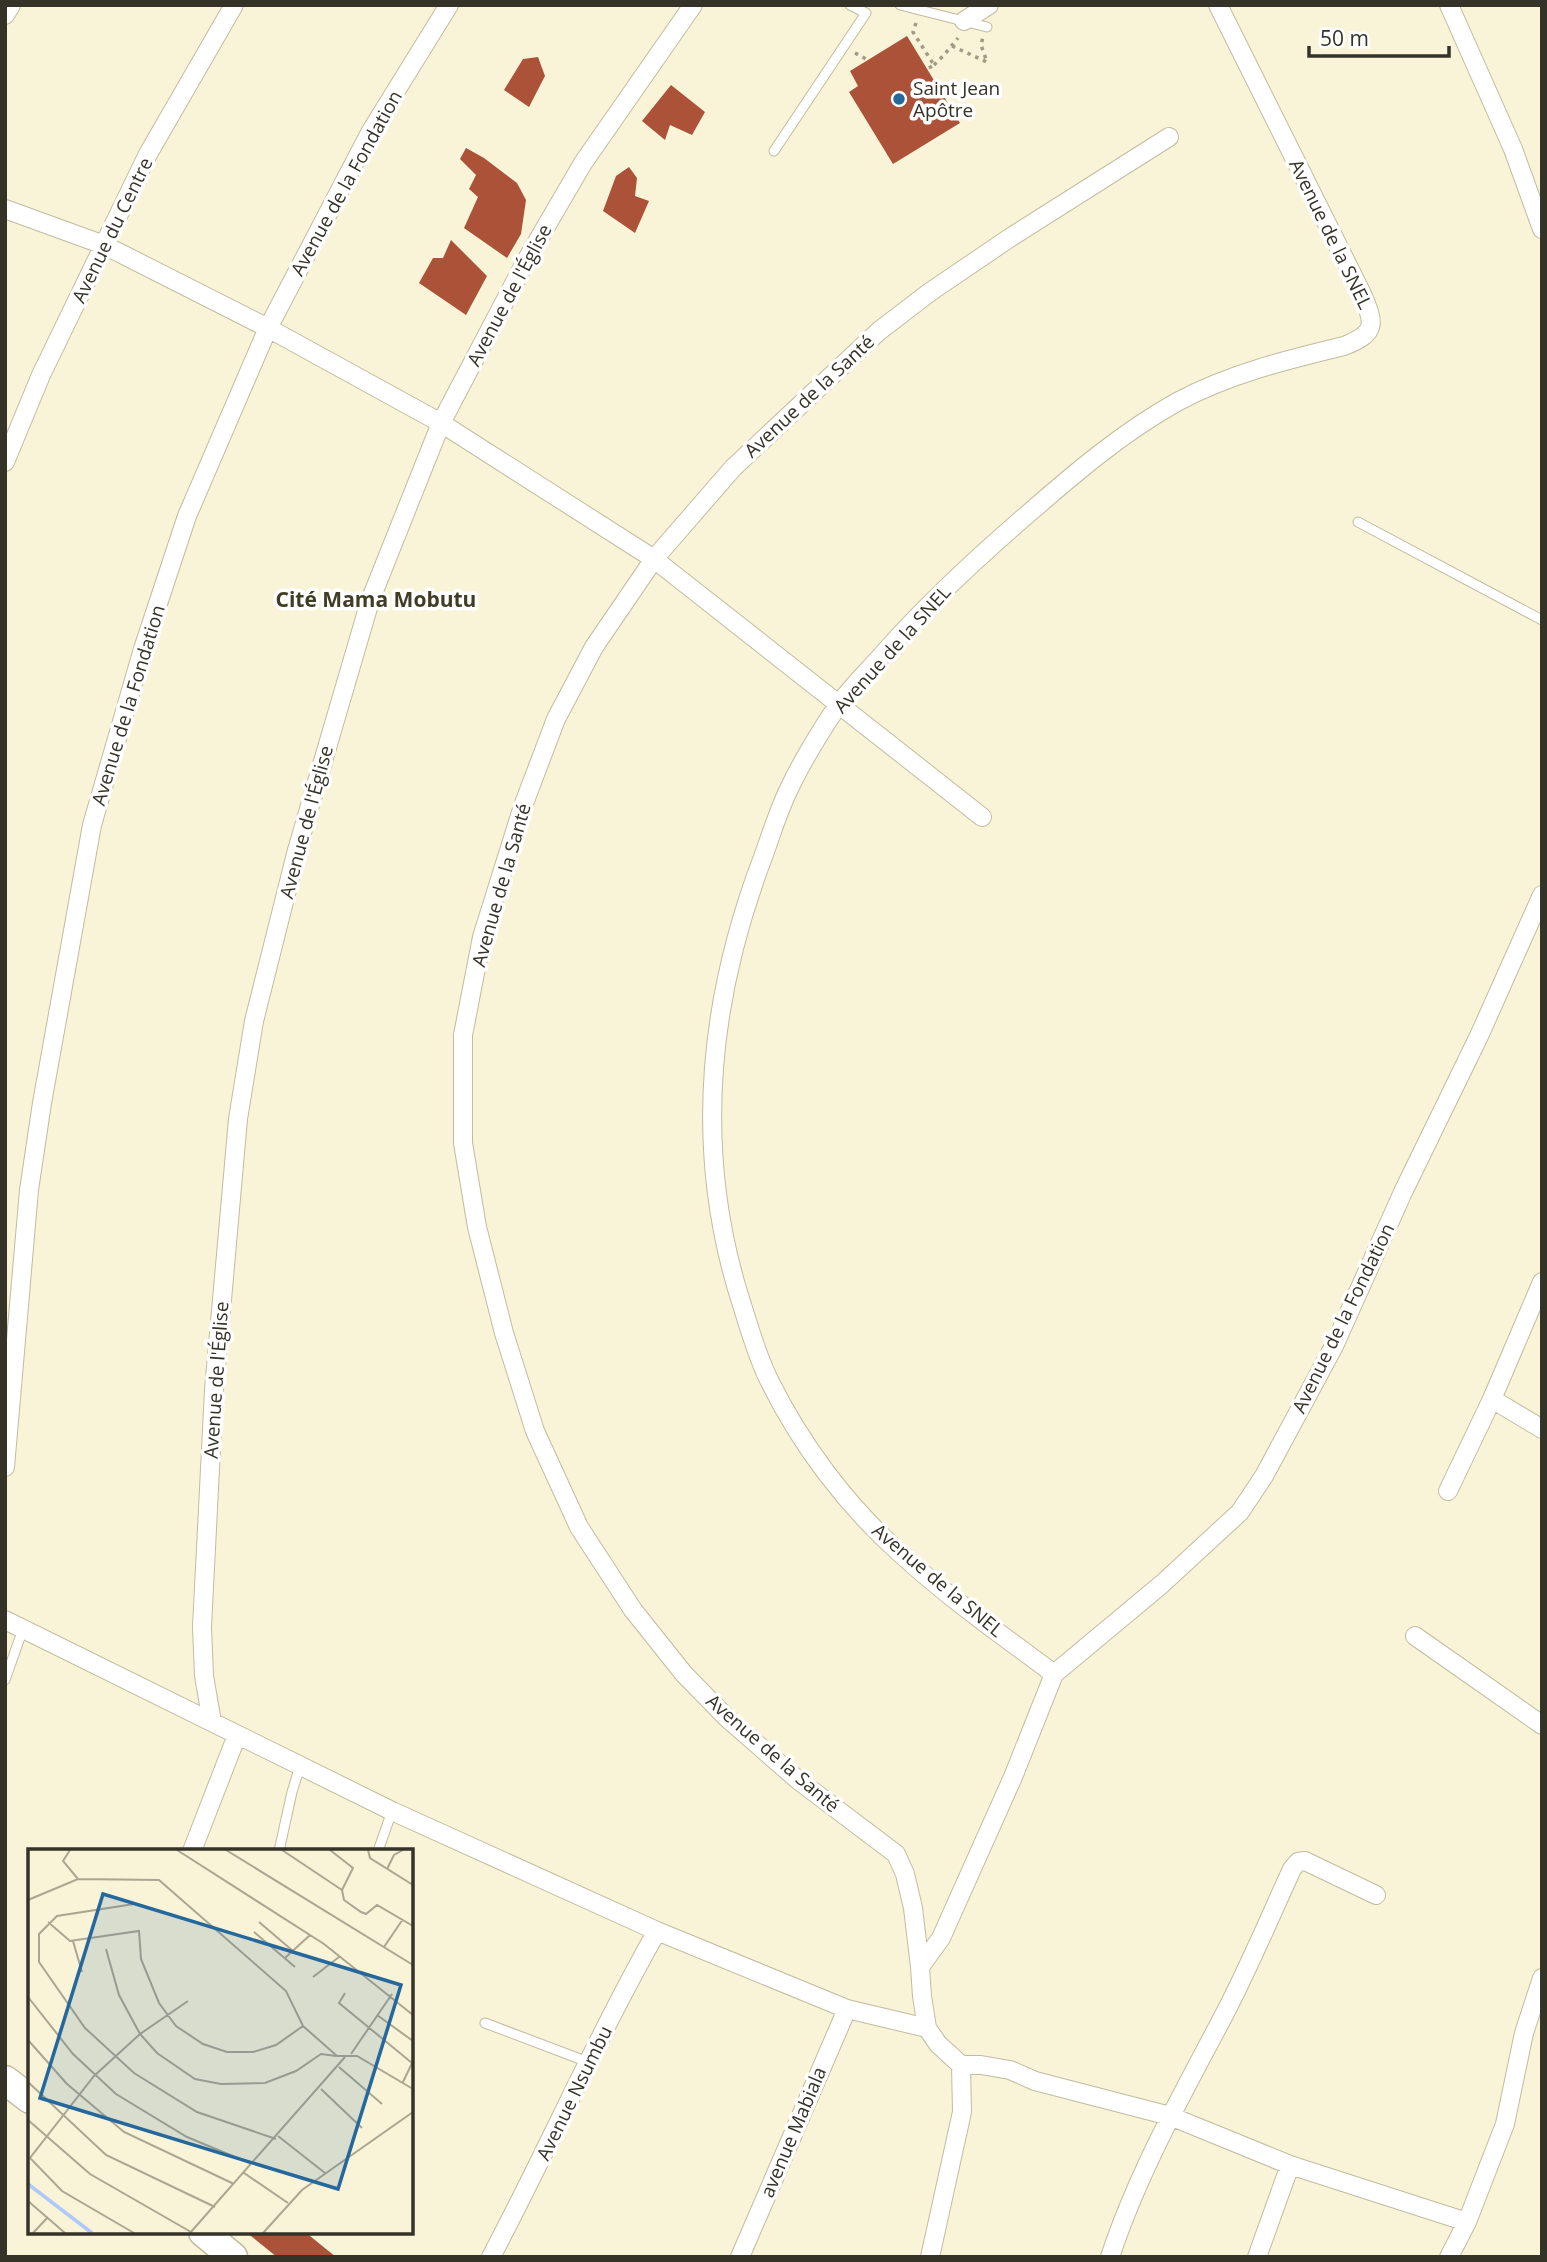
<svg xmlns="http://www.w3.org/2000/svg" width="1547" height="2262" viewBox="0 0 1547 2262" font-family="'Open Sans',sans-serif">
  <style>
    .building { fill: #ab5239 }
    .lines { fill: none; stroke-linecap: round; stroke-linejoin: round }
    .service-casing { stroke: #c1bca0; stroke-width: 11 }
    .minor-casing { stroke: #c1bca0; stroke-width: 20 }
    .trunk-casing { stroke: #c1bca0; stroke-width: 31 }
    .path { stroke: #9f9b87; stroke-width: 3.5; stroke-dasharray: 3.5 5; stroke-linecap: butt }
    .service { stroke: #fff; stroke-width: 9 }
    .minor { stroke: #fff; stroke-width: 18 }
    .trunk { stroke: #fff; stroke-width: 28 }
    .poi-dot { fill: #24689d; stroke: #fff; stroke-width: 2.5 }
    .labels { text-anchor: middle; stroke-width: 7; stroke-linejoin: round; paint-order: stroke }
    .poi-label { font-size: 19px; fill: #353328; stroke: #fff; text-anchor: start }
    .street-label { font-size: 19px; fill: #353328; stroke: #fff }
    .neighbourhood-label { font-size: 21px; font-weight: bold; fill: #403c25; stroke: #fff }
    .inset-river { fill: none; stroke: #afcafa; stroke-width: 3.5 }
    .inset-road { fill: none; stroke: #aba691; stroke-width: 2 }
    .view { fill: #24689d; fill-opacity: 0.15; stroke: #24689d; stroke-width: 3.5 }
    .inset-edge { fill: none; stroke: #353328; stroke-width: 3.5 }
  </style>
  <rect width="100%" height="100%" fill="#f9f3d7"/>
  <!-- building -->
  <path class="building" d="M907,36L960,123L893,164L849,92L858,86L850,71Z
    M538,57L545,76L529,107L504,90L523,59Z
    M671,85L705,112L692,135L670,125L665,140L642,121Z
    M466,148L484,158L517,183L526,200L521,234L507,258L464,228L478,197L469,189L476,175L460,159Z
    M629,167L637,178L635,196L649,201L635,233L603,211L616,176Z
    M451,240L487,276L466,315L419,283L433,258H443Z
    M246,2232H305L336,2257H277Z"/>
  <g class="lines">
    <!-- service casing -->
    <g class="service-casing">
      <path id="service" d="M900,5L987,27
        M774,151L866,13L850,5
        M1358,522L1542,620
        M5,1680L23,1629
        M279,1851L292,1792L300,1766
        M378,1851L392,1811
        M485,2023L588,2062"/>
    </g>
    <!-- minor casing -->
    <g class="minor-casing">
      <path id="minor" d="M1449,5L1513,149L1542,229
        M5,15L11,5
        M964,21L989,5
        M5,209L104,245L268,328L441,423L654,559L982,817
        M5,462L41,375L148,154L234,5
        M1492,1399L1542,1429
        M5,1467L29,1190L42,1103L92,825L143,649L187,516L268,328L371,131L449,5
        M1448,1491L1492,1399L1542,1282
        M5,1620L392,1811L657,1931L847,2009L927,2028
        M1415,1636L1542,1725
        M1054,1674L1162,1584L1240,1512L1264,1476L1334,1346L1403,1192L1479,1036L1542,895
        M212,1722L204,1676L202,1627L214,1390L238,1119L254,1021L297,850L370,601L441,423L527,259L583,163L693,5
        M192,1851L237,1735
        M920,1967L913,1908L905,1874L896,1854L798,1780L727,1718L684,1674L633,1610L579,1527L535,1431L504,1333L477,1227L463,1143V1035L482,937L523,806L556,719L594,647L654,559L733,468L879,331L930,292L1011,237L1169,137
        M961,2065H981L1010,2070L1035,2081L1170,2116L1290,2165L1467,2222
        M491,2257C548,2149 597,2037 657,1931
        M740,2257L847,2009
        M930,2257L962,2112L961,2065L938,2044L927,2028L922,1996L920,1967L941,1938L1013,1777L1054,1674C1002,1635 949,1598 901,1554C847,1506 801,1445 769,1380C757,1356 750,1330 742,1305C693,1154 707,1004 763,857C771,835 778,812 788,791C800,765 821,730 837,707C850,688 868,671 883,654C928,603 978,557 1029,513C1075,473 1123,432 1177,402C1229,374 1286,360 1344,346C1377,333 1375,324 1362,294L1218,5
        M1110,2257C1138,2172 1183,2093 1224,2015C1249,1967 1270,1917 1292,1869L1298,1862L1305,1861L1376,1895
        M1257,2257L1290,2165
        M1449,2257L1467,2222L1505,2124L1524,2033L1542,1978"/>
    </g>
    <!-- trunk casing -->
    <g class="trunk-casing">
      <path id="trunk" d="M5,2080L30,2099
        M203,2232L233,2257"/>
    </g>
    <!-- path -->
    <path class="path" d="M916,23L913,32L934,65L927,69
      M952,46L987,62L981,45L983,37
      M855,53L868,60
      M934,65L944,55L958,38"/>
    <!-- service -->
    <use href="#service" class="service"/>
    <!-- minor -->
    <use href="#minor" class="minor"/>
    <!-- trunk -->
    <use href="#trunk" class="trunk"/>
  </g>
  <!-- markers -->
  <circle class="poi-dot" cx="899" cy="99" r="7"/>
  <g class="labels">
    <!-- poi labels -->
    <g class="poi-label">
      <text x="913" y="95">Saint Jean<tspan x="913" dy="22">Apôtre</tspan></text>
    </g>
    <!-- street labels -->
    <g class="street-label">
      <text transform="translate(346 183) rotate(-61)" y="7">Avenue de la Fondation</text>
      <text transform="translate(112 230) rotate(-64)" y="7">Avenue du Centre</text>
      <text transform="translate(1331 234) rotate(64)" y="7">Avenue de la SNEL</text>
      <text transform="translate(509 295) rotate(-62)" y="7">Avenue de l'Église</text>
      <text transform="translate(809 396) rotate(-43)" y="7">Avenue de la Santé</text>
      <text transform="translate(892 649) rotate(-48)" y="7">Avenue de la SNEL</text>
      <text transform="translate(128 705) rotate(-73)" y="7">Avenue de la Fondation</text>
      <text transform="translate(306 822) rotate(-75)" y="7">Avenue de l'Église</text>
      <text transform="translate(501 885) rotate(-74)" y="7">Avenue de la Santé</text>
      <text transform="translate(1343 1318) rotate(-64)" y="7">Avenue de la Fondation</text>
      <text transform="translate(216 1380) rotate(-86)" y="7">Avenue de l'Église</text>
      <text transform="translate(938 1580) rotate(40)" y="7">Avenue de la SNEL</text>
      <text transform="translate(773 1753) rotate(41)" y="7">Avenue de la Santé</text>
      <text transform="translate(574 2093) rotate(-64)" y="7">Avenue Nsumbu</text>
      <text transform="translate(793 2132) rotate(-67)" y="7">avenue Mabiala</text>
    </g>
    <!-- neighbourhood labels -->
    <g class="neighbourhood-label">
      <text x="376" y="607">Cité Mama Mobutu</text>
    </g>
  </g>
  <!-- overview -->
  <g transform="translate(28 1849)">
    <rect width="385" height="385" fill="#f9f3d7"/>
    <path class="inset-river" d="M0,335L64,384"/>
    <path class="inset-road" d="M42,1L35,12L50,30M149,1L296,95L385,166M198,1L385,116M254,1L314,41L316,51L333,63L338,65L349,56L385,77M302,1L325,19L314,41M340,1L342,9L385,36M359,20L366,6L375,1M0,51L50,30L131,31L258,142L275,177M106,55L29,67L11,85V113L57,179L106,224L169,263L248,290M20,73L42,92L111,82L113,110L131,154L148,177L175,195L199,203H225L248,196L275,177L309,207H329L385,240M231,73L265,102M226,83L267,118M45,92L54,123M356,98L375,70M78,100L91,146L112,185L129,204L167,230L193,235L237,234L268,222L293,205L308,207M257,109L282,86M285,128L311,108M317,144L311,154L384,214M0,148L45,205L88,245L159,288L224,315M349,166L385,192M0,191L39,235L96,283L206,335M323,205L364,145M311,218L354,255M0,233L78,306L187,358M375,233L385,212M293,240L334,279M0,271L62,325L163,383M250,287L297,324M216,324L260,354M0,352L37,384M5,384L20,368M106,384L34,342L2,309L66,227L112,185L160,152M162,384L317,208M235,384L274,341L385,263"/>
    <path class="view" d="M75,45L373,136L310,340L12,249Z"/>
    <rect width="385" height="385" class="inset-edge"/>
  </g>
  <!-- border -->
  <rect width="1547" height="2262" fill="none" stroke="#353328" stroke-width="14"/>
  <!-- scale -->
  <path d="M1309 46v10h140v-10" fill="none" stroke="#353328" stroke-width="3.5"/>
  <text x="1320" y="46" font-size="21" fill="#353328" stroke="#ffffff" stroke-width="5" paint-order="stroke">50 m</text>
</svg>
